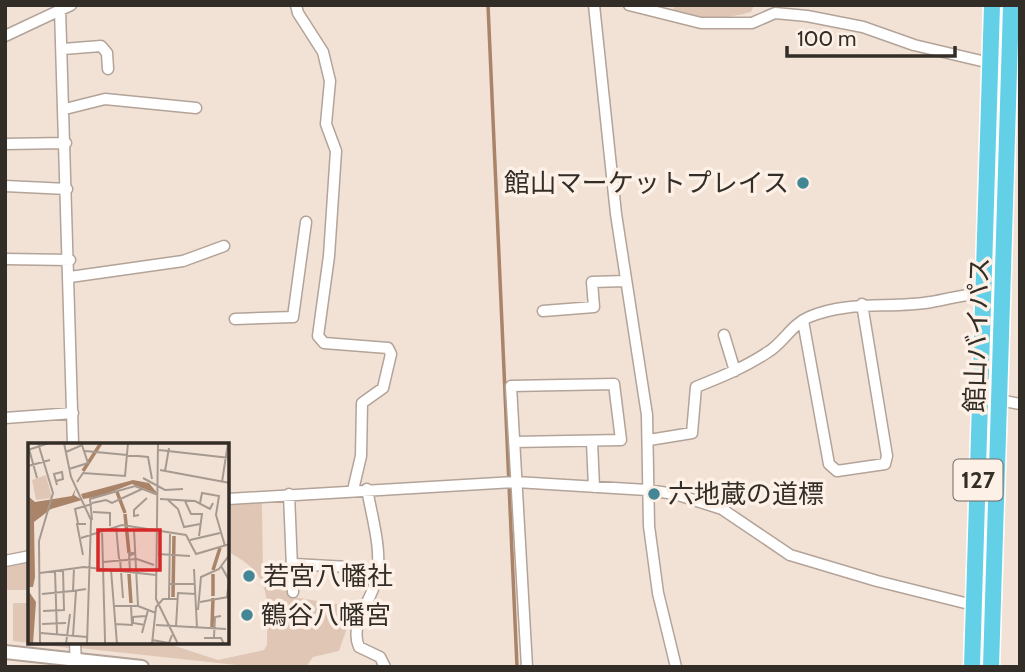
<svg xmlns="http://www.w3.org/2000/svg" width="1025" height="672" viewBox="0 0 1025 672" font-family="Cabin,'Noto Sans JP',sans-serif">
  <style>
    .green { fill: #e0c7b5 }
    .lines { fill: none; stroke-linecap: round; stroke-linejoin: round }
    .stream { stroke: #a98469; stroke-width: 3.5 }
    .minor-casing { stroke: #b3a398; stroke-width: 13 }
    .tertiary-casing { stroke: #b3a398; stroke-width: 16 }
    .trunk-casing { stroke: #fff; stroke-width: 19 }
    .minor { stroke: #fff; stroke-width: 10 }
    .tertiary { stroke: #fff; stroke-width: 12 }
    .trunk { stroke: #63d0e8; stroke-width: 16 }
    .poi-dot { fill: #438696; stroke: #fdf0e6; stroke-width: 2.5 }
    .labels { text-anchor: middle; stroke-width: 7; stroke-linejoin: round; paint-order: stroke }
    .shield { fill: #fdf0e6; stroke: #706861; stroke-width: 2 }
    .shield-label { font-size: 24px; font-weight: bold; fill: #332d28 }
    .poi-label { font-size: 26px; fill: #332d28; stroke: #fdf0e6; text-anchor: start }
    .street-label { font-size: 26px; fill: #332d28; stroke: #fdf0e6 }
    .inset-river { fill: none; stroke: #a98469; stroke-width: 3.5 }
    .inset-road { fill: none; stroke: #a69a90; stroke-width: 2 }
    .view { fill: #d62828; fill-opacity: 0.15; stroke: #d62828; stroke-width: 3.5 }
    .inset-edge { fill: none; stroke: #332d28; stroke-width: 3.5 }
  </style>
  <rect width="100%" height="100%" fill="#f2e2d6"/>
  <!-- green -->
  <path class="green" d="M674,5H754L751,12C724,20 700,19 673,12Z
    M258,500L262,505L263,573L290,578V594L294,597L347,606L352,614L339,651L313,657L306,667H255L79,648V642H163L218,660L264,650L267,645C267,600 274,575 228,552V502Z
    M30,560V590H5V566Z
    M13,603H30V642H68L69,648L13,641Z"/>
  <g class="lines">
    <!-- stream -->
    <path class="stream" d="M488,5L517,667"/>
    <!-- minor casing -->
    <g class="minor-casing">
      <path id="minor" d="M296,5L298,13L323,52L330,81L326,124L336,151L329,256L318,336L324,343L388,348L391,354L383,388L362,403L361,456L353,490
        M594,5L616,214L647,415L649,526L658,593L676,667
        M629,5L701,23H752L775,13L807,16L863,27L914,45L990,63
        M60,9L73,444
        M5,36L71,5
        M63,49L101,46L107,53L108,69
        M65,109L105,99L196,108
        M5,144L66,143
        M5,186L67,189
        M5,259L70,260
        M70,277L183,261L224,246
        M543,311L594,307L592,282L626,281
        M235,319L293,317L306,222
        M803,321L829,464L837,471L885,464L887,456L862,304
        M724,335L735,371
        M999,400L1020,404
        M5,418L73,413
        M649,440L692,433L696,387C721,377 746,367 768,352C783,343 792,324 809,317C849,300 890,309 931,302C949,299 965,294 984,293
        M514,442L621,440L614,384L511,386L527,667
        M592,442L594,487
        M367,489C372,518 383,552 376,580C371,602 349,624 359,647L380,657L385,667
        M289,494L293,592
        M228,499L516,482L647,490L675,494L722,509L790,555L877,581L973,605
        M5,561L30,556
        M294,564L348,567L346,580
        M75,642L76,667"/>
    </g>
    <!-- tertiary casing -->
    <g class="tertiary-casing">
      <path id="tertiary" d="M990,63H1020
        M5,652L142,667"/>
    </g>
    <!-- trunk casing -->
    <g class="trunk-casing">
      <path id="trunk" d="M972,667L992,5
        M991,667L1011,5"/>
    </g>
    <!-- minor -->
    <use href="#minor" class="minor"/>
    <!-- tertiary -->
    <use href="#tertiary" class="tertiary"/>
    <!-- trunk -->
    <use href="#trunk" class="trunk"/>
  </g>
  <!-- markers -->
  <g class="poi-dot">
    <circle cx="803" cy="183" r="7"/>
    <circle cx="654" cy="494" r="7"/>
    <circle cx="249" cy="576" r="7"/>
    <circle cx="247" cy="615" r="7"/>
  </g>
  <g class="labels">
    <!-- shield labels -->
    <rect class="shield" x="953.5" y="459.5" width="49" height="41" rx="5"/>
    <g class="shield-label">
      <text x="978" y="488">127</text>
    </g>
    <!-- poi labels -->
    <g class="poi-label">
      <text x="789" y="192" text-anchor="end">館山マーケットプレイス</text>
      <text x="668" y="503">六地蔵の道標</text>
      <text x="263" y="585">若宮八幡社</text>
      <text x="261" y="624">鶴谷八幡宮</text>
    </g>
    <!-- street labels -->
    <g class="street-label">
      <text transform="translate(977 335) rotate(-88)" y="9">館山バイパス</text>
    </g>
  </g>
  <!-- overview -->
  <g transform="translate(28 443)">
    <rect width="201" height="201" fill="#f2e2d6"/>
    <path d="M18,32L24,55L8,57L4,37Z" fill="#e0c7b5"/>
    <path d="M105,37L121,40L130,51L104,41L73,53L55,56L53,51ZM48,45L46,52L54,57L23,66L6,79L7,134L5,144H0V53L7,59L44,53ZM0,147L8,159L5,201H0Z" fill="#a98469"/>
    <path class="inset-river" d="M55,28L73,0M89,49L97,70M97,71L101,110M185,127L192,105M101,131L103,160M185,131V153M145,154L146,93M184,184L185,155"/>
    <path class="inset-road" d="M10,0L25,50L11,98L12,201M36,0L43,34L63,77L59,201M130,0L128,156L150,201M1,6L9,35M0,7L21,0M131,7L202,15M57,8L120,14L124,36M38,9L54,2L60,20L41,26M0,23L22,17M132,27L202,40M137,28L141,5M115,35L137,47L155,46M28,38L35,36L34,29L26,31L29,42M49,39L55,30L97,33L100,0M194,39L200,0M132,56L167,58L182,66L185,60M140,57L150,66L156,84L172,81M157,58L163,71H174L171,93M64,60L78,57L84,60L114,46M172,60L174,50L191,53L188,72L197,103M65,69L82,70V83M111,72L106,73V67L119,55M64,77L62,56L107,43L130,52M50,80L47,66L64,61M88,83L91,116M74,87L77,197V201H87M106,87L110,163M53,95L94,82L158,92L168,111L202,101M162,97L192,90M130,111L162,113M55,112L49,81H58M101,113L107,110H101L102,129M92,116L95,155M75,119L109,116L126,122M193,123L201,137L199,154M46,125L45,148L58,146M166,126L169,185M83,127L89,201M27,128L29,191M12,130L56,124L128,132M141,141H167M14,151L44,148M141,157L142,91M172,159L200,154M87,163H110L128,170M170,167L173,134L191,126L202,111M15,168L36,167L35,126M14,181L38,180M87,181L104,182L103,163M117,182L105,180V174L118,173M128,182L198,186M148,183L150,150L168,151M13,190L59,194M114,190L120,167M45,193L48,148M186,194L187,174L193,173M176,195H193L196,201M124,197L141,200L144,192M38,201L42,171M124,201L128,164L135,156H150"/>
    <path class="view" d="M70,87H132V127H70Z"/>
    <rect width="201" height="201" class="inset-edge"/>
  </g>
  <!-- border -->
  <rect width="1025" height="672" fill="none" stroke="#332d28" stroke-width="14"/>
  <!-- scale -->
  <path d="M787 46v10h168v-10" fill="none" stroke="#332d28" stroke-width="3.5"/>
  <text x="797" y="46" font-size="21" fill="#332d28" stroke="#fdf0e6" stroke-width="5" paint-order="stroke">100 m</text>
</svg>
